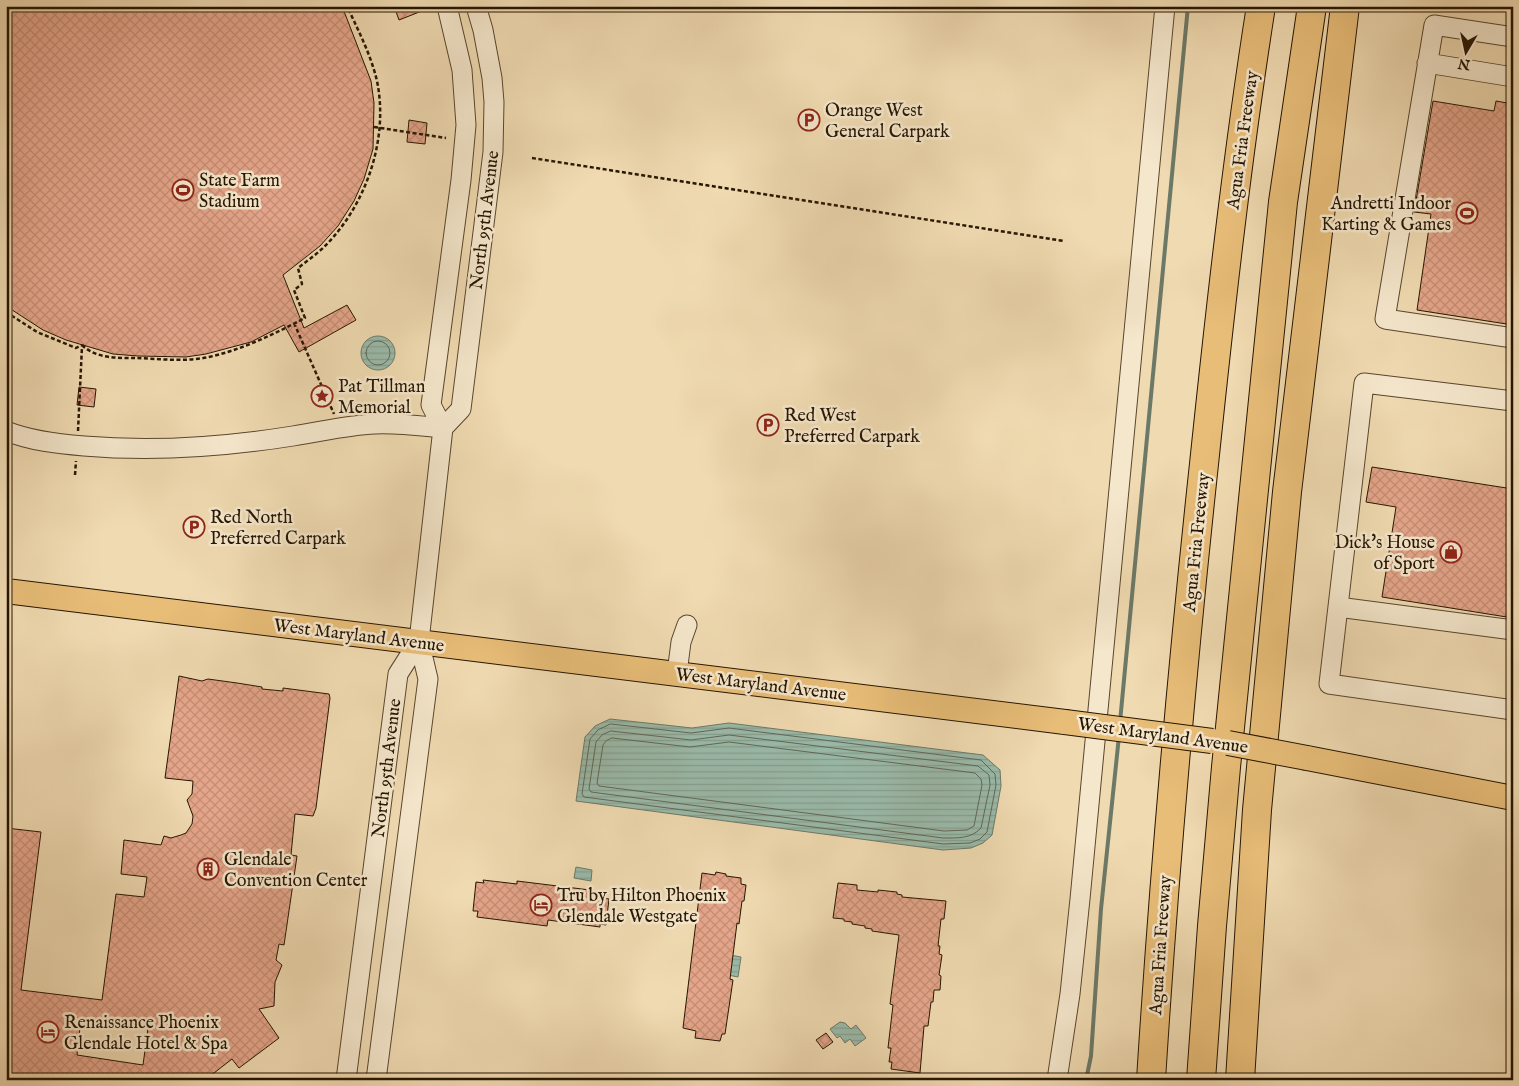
<svg xmlns="http://www.w3.org/2000/svg" width="1519" height="1086" viewBox="0 0 1519 1086" font-family="'IM FELL English',serif">
  <style>
    .water { fill: url(#water-rules); stroke: #6c7967 }
    .lines { fill: none; stroke-linecap: round; stroke-linejoin: round }
    .shore { stroke: #606856; stroke-width: 1 }
    .stream { stroke: #6c7967; stroke-width: 4 }
    .building { fill: url(#building-cross-hatch); stroke: #261501; fill-rule: evenodd }
    .minor-casing { stroke: #58462d; stroke-width: 21 }
    .major-casing { stroke: #261501; stroke-width: 26 }
    .highway-casing { stroke: #261501; stroke-width: 30 }
    .path { stroke: #261501; stroke-width: 2.5; stroke-dasharray: 4 2.5; stroke-linecap: butt }
    .minor { stroke: #f5e7cc; stroke-width: 19 }
    .major { stroke: #e8bd78; stroke-width: 24 }
    .highway { stroke: #e8bd78; stroke-width: 28 }
    .major-bridge-casing { stroke: #261501; stroke-width: 26; stroke-linecap: butt }
    .major-bridge { stroke: #e8bd78; stroke-width: 24 }
    .labels { text-anchor: middle; stroke-width: 5; stroke-linejoin: round; paint-order: stroke }
    .poi-label { font-size: 18px; fill: #261501; stroke: #f5e7cc; text-anchor: start }
    .street-label { font-size: 18px; fill: #261501; stroke: #f5e7cc }
  </style>
  <defs>
    <pattern id="water-rules" width="6" height="5" patternUnits="userSpaceOnUse" patternTransform="scale(1.25)"><rect width="6" height="5" fill="#9abbab"/><path d="M0 2.5h6" fill="none" stroke="#85a091"/></pattern>
    <pattern id="building-cross-hatch" width="8" height="8" patternUnits="userSpaceOnUse" patternTransform="scale(1.25)"><rect width="8" height="8" fill="#e5a58a"/><path d="M0 0l8 8M0 8l8-8" fill="none" stroke="#c48d75"/></pattern>
  </defs>
  <rect width="100%" height="100%" fill="#f0dab1"/>
  <filter id="stains"><feTurbulence type="fractalNoise" baseFrequency=".004" numOctaves="4"/><feColorMatrix values="0 0 0 0 .2 0 0 0 0 .09 0 0 0 0 .02 0 0 0 .5 -.17"/></filter>
  <radialGradient id="worn" r=".72"><stop offset=".6" stop-color="#630" stop-opacity="0"/><stop offset="1" stop-color="#630" stop-opacity=".3"/></radialGradient>
  <!-- water -->
  <path class="water" d="M361 353a17 17 0 1 1 34 0a17 17 0 1 1-34 0Z
    M610,719L692,728L729,723L983,755L1000,770L1001,786L992,835L983,843L971,848L943,850L576,801L585,737L595,726Z
    M576,867L592,870L591,881L574,878Z
    M730,955L741,957L738,977L728,975Z
    M840,1022L845,1023L851,1029L856,1025L866,1038L855,1046L850,1039L845,1043L840,1036L837,1038L830,1029Z"/>
  <g class="lines">
    <!-- shore -->
    <path class="shore" d="M366 353a12 12 0 1 1 24 0a12 12 0 1 1-24 0Z
      M611,724L691,733L729,728L981,760L995,774L996,785L987,832L980,839L970,843L943,844L584,797L582,794L590,739L598,730Z
      M611,731L691,740L729,735L978,766L989,775L990,785L981,828C971,839 957,838 943,838L591,792L589,789L596,742L602,735Z
      M612,738L690,747L729,742L975,773L981,779L982,785L974,826L967,830L944,831L599,786L597,783L603,745L606,741Z"/>
    <!-- stream -->
    <path class="stream" d="M1120,722L1188,6
      M1086,1080L1091,1056L1101,909L1119,736"/>
  </g>
  <!-- building -->
  <path class="building" d="M6,6H342L371,81L374,103L373,149L364,179L354,201L338,226L320,246L283,275L304,328L347,305L356,320L299,352L284,325L251,342L206,354L186,357L138,356L113,354L66,340L43,330L6,306Z
    M394,6H432V7L399,20Z
    M1433,101L1494,111L1496,101L1513,104V325L1417,310L1431,214L1414,212Z
    M409,120L427,123L425,144L407,142Z
    M79,387L96,389L94,407L77,405Z
    M1372,467L1513,489V618L1382,597L1396,507L1366,502Z
    M179,676L202,681L208,679L237,683L262,687V689L283,691V688L329,694L330,698L316,808L313,816L295,814L291,855L297,856L284,945L279,944L276,960L282,965L275,982L274,1006L259,1009L279,1038L239,1068L232,1059L205,1080H6V828L41,832L21,990L102,1000L116,894L144,897L147,877L121,874L124,840L161,845L164,836L171,838L181,835L186,833L192,824L193,816L187,800L192,794L193,781L165,778ZM81,1019L148,1028L143,1065L77,1055Z
    M716,872L726,874V876L741,878V884L746,885L744,901H742L739,924L737,923L730,979L733,980L725,1034H722L720,1041L695,1038L696,1031L683,1028L702,873L715,875Z
    M483,880L517,884V881L590,890L589,894L603,896L602,898L609,899L606,925L600,924V927L548,920L547,926L477,917L478,911H473L476,882L484,883Z
    M838,883L857,885V890L878,892V890L897,892V894L902,895V897L946,901L944,919H941L938,946H940L939,954L942,955L939,975L941,976L940,990H934L933,1002H931L928,1026H924L920,1073L891,1069L892,1062H889L891,1048H888L893,1005L890,1004L899,935L872,931V929L865,928V926L852,924V922L844,921V919L833,918Z
    M826,1033L833,1042L823,1049L816,1040Z"/>
  <g class="lines">
    <!-- minor casing -->
    <g class="minor-casing">
      <path id="minor" d="M1513,37L1434,25L1385,319L1513,338
        M1427,63L1513,77
        M1513,401L1364,383L1329,684L1513,710
        M443,428L461,409L493,152L494,102L492,78L483,30L476,6
        M6,431C31,441 58,444 84,446C154,452 224,447 293,436C320,432 347,425 375,424C398,423 421,426 443,428
        M1338,607L1513,630
        M677,673L681,642L687,625
        M346,1080L398,674L419,641
        M376,1080L428,679L419,641L443,428L431,405L461,180L466,125L462,70L447,6
        M1057,1080L1070,994L1080,899L1165,6"/>
    </g>
    <!-- major casing -->
    <g class="major-casing">
      <path id="major" d="M6,591L1065,722
        M1307,758L1513,798"/>
    </g>
    <!-- highway casing -->
    <g class="highway-casing">
      <path id="highway" d="M1151,1080C1164,874 1182,669 1204,464C1220,311 1237,158 1261,6
        M1201,1080L1212,926L1226,767L1283,202L1312,6
        M1240,1080L1257,810L1287,492L1345,6"/>
    </g>
    <!-- path -->
    <path class="path" d="M374,127L446,138
      M532,158L1064,241
      M6,312L37,332L76,348L82,345
      M294,323L334,414
      M82,345C96,359 119,358 137,358C161,359 186,362 209,357C244,349 274,334 305,318L294,290L302,284L298,268C307,261 317,254 325,246C366,205 389,139 377,81C371,55 358,30 347,6
      M78,431L82,346
      M75,475L76,461"/>
    <!-- minor -->
    <use href="#minor" class="minor"/>
    <!-- major -->
    <use href="#major" class="major"/>
    <!-- highway -->
    <use href="#highway" class="highway"/>
    <!-- major-bridge casing -->
    <g class="major-bridge-casing">
      <path id="major-bridge" d="M1065,722L1212,741
        M1228,743L1307,758"/>
    </g>
    <!-- major-bridge -->
    <use href="#major-bridge" class="major-bridge"/>
  </g>
  <!-- icons -->
  <defs>
    <g id="parking-ring" transform="scale(1.125)"><circle r="9.5" fill="#f5e7cc" stroke="#8f2418" stroke-width="1.5"/><path d="M-3.5-5.5H1a3.5 3.5 0 0 1 0 7H-1V5.5H-3.5ZM-1-3.4V-.6H.8a1.4 1.4 0 0 0 0-2.8Z" fill="#8f2418"/></g>
    <g id="stadium-ring" transform="scale(1.125)"><circle r="9.5" fill="#f5e7cc" stroke="#8f2418" stroke-width="1.5"/><path d="M0-5a6.5 5 0 1 0 0 10a6.5 5 0 1 0 0-10ZM-3.5-1.8h7v3.6h-7Z" fill="#8f2418"/></g>
    <g id="sight-ring" transform="scale(1.125)"><circle r="9.5" fill="#f5e7cc" stroke="#8f2418" stroke-width="1.5"/><path d="M0-6L1.8-2.2L6-1.7L2.9 1.2L3.7 5.4L0 3.3L-3.7 5.4L-2.9 1.2L-6-1.7L-1.8-2.2Z" fill="#8f2418"/></g>
    <g id="shop-ring" transform="scale(1.125)"><circle r="9.5" fill="#f5e7cc" stroke="#8f2418" stroke-width="1.5"/><path d="M-5-2.5h2.3a2.7 3.5 0 0 1 5.4 0H5L5.5 6h-11ZM-1.5-2.5h3a1.5 2.3 0 0 0-3 0Z" fill="#8f2418"/></g>
    <g id="building-ring" transform="scale(1.125)"><circle r="9.5" fill="#f5e7cc" stroke="#8f2418" stroke-width="1.5"/><path d="M-4-6H4V6H1V3H-1V6H-4ZM-2.5-4.3h1.7v1.8h-1.7ZM.8-4.3h1.7v1.8H.8ZM-2.5-1h1.7V.8h-1.7ZM.8-1h1.7V.8H.8Z" fill="#8f2418"/></g>
    <g id="hotel-ring" transform="scale(1.125)"><circle r="9.5" fill="#f5e7cc" stroke="#8f2418" stroke-width="1.5"/><path d="M-6-4.5h1.5V1H6V5H4.5V3h-9V5H-6ZM-4 0a1.8 1.8 0 1 1 3.6 0ZM.5 0V-2.5h3Q6-2.5 6 0Z" fill="#8f2418"/></g>
  </defs>
  <g fill-rule="evenodd">
    <use href="#parking-ring" x="809" y="120"/>
    <use href="#stadium-ring" x="183" y="190"/>
    <use href="#stadium-ring" x="1467" y="213"/>
    <use href="#sight-ring" x="322" y="396"/>
    <use href="#parking-ring" x="768" y="425"/>
    <use href="#parking-ring" x="194" y="527"/>
    <use href="#shop-ring" x="1451" y="552"/>
    <use href="#building-ring" x="208" y="869"/>
    <use href="#hotel-ring" x="541" y="905"/>
    <use href="#hotel-ring" x="48" y="1032"/>
  </g>
  <g class="labels">
    <!-- poi labels -->
    <g class="poi-label">
      <text x="825" y="116">Orange West<tspan x="825" dy="21">General Carpark</tspan></text>
      <text x="199" y="186">State Farm<tspan x="199" dy="21">Stadium</tspan></text>
      <text x="1451" y="209" text-anchor="end">Andretti Indoor<tspan x="1451" dy="21">Karting &amp; Games</tspan></text>
      <text x="338" y="392">Pat Tillman<tspan x="338" dy="21">Memorial</tspan></text>
      <text x="784" y="421">Red West<tspan x="784" dy="21">Preferred Carpark</tspan></text>
      <text x="210" y="523">Red North<tspan x="210" dy="21">Preferred Carpark</tspan></text>
      <text x="1435" y="548" text-anchor="end">Dick's House<tspan x="1435" dy="21">of Sport</tspan></text>
      <text x="224" y="865">Glendale<tspan x="224" dy="21">Convention Center</tspan></text>
      <text x="557" y="901">Tru by Hilton Phoenix<tspan x="557" dy="21">Glendale Westgate</tspan></text>
      <text x="64" y="1028">Renaissance Phoenix<tspan x="64" dy="21">Glendale Hotel &amp; Spa</tspan></text>
    </g>
    <!-- street labels -->
    <g class="street-label">
      <text transform="translate(1242 140) rotate(-82)" y="6">Agua Fria Freeway</text>
      <text transform="translate(484 220) rotate(-83)" y="6">North 95th Avenue</text>
      <text transform="translate(1196 542) rotate(-84)" y="6">Agua Fria Freeway</text>
      <text transform="translate(359 635) rotate(7)" y="6">West Maryland Avenue</text>
      <text transform="translate(761 684) rotate(7)" y="6">West Maryland Avenue</text>
      <text transform="translate(1163 735) rotate(8)" y="6">West Maryland Avenue</text>
      <text transform="translate(386 768) rotate(-83)" y="6">North 95th Avenue</text>
      <text transform="translate(1160 945) rotate(-86)" y="6">Agua Fria Freeway</text>
    </g>
  </g>
  <!-- margin -->
  <rect width="1519" height="1086" fill="none" stroke="#f0dab1" stroke-width="25"/>
  <rect x="8" y="8" width="1504" height="1071" fill="none" stroke="#261501" stroke-width="2.5"/>
  <rect x="12" y="12" width="1494" height="1061" fill="none" stroke="#261501"/>
  <!-- north arrow -->
  <g transform="translate(1466 52) rotate(189)" stroke="#f5e7cc" stroke-width="4" paint-order="stroke">
  <path d="M0-4L9 19L0 12L-9 19Z" fill="#261501"/>
  <text y="-8" font-size="14" font-weight="bold" text-anchor="middle" fill="#261501">N</text>
  </g>
  <rect width="100%" height="100%" filter="url(#stains)"/>
  <rect width="100%" height="100%" fill="url(#worn)"/>
</svg>
